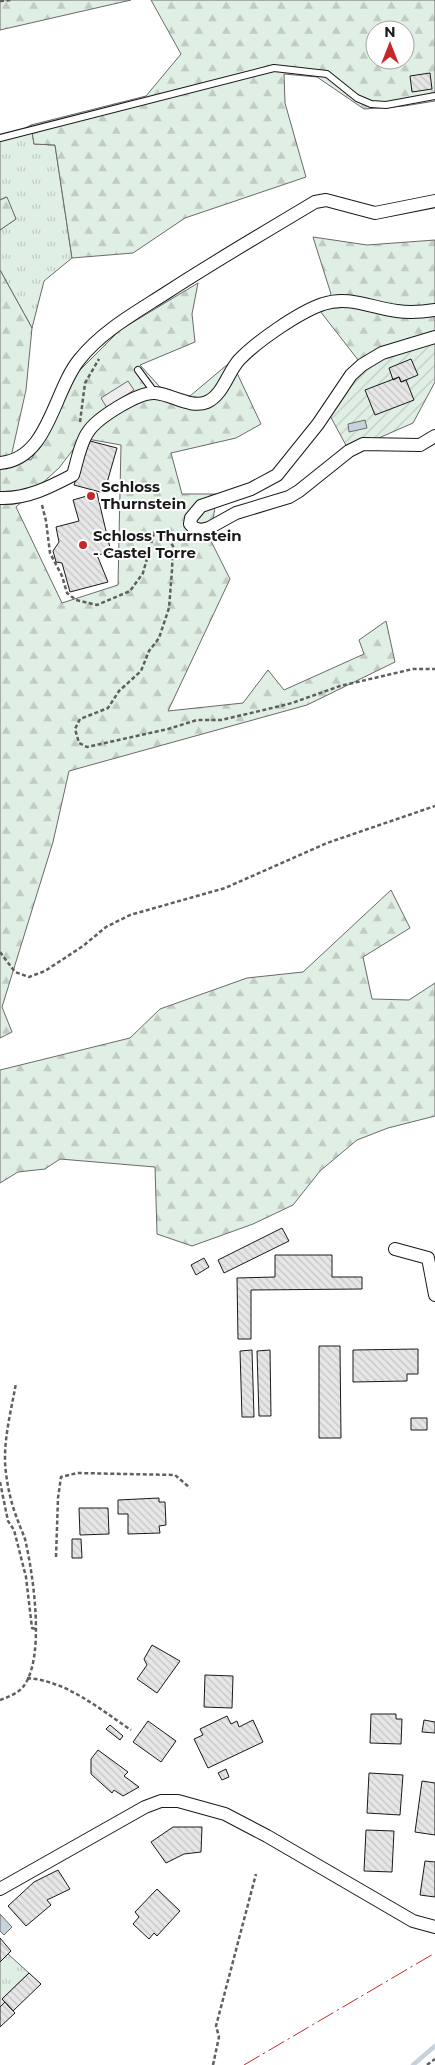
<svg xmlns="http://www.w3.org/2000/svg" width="435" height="2065" viewBox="0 0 435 2065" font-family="Montserrat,sans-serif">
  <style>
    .grass { fill: url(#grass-tufts); stroke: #6a6a6a }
    .forest { fill: url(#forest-firs); stroke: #6a6a6a; fill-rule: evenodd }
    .garden { fill: url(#garden-furrows); stroke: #6a6a6a }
    .parking { fill: #ededed; stroke: #6a6a6a }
    .water { fill: #c6d2dc; stroke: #6a6a6a }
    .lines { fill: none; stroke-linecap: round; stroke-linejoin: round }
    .stream { stroke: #c6d2dc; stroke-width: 4.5 }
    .building { fill: url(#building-back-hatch); stroke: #1a1a1a }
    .service-casing { stroke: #1a1a1a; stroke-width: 8 }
    .minor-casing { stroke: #1a1a1a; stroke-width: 14 }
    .path { stroke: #5f5f5f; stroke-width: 2.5; stroke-dasharray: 4 2.5; stroke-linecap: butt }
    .service { stroke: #fff; stroke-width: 6 }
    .minor { stroke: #fff; stroke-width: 12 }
    .power { stroke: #c62828; stroke-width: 1; stroke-dasharray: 18 4 2.5 4; stroke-linecap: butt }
    .poi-dot { fill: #c62828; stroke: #fff; stroke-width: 2 }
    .labels { text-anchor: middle; stroke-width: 4; stroke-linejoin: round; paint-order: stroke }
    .poi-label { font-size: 15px; font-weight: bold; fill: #1a1a1a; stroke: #fff; text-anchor: start }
  </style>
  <defs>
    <pattern id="grass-tufts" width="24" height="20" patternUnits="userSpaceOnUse" patternTransform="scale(1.25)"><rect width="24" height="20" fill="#e0efe3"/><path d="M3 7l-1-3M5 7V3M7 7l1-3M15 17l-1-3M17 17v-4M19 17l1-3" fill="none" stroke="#c0ccc2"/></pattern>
    <pattern id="forest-firs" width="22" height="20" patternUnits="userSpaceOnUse" patternTransform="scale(1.25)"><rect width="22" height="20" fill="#e0efe3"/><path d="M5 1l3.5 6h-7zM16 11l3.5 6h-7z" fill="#c0ccc2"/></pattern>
    <pattern id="garden-furrows" width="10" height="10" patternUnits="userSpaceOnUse" patternTransform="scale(1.25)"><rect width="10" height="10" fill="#e0efe3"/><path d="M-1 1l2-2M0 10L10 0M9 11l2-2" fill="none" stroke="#c0ccc2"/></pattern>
    <pattern id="building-back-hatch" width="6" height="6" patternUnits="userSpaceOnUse" patternTransform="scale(1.25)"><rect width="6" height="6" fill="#e6e6e6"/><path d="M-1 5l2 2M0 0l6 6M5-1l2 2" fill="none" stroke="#c5c5c5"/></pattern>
  </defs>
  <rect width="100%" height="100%" fill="#fff"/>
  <!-- grass -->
  <path class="grass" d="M31,125L34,144L55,145L72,258L44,281L32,328L0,270V230L16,219L6,197L0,200V141Z
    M8,1954L29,1973L2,1999L5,2002L0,2007V1962Z"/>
  <!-- forest -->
  <path class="forest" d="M0,0H131L0,30Z
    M151,0H435V101L404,106L364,109L317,77L284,74L285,103L306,177L185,218L133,253L72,258L55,145L34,144L31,125L146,96L181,54ZM375,30H405V60H375Z
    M7,197L16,219L0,230V200Z
    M313,237L367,245L435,240V337L362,365L320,311L331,294Z
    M0,270L32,328L26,390L11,457L31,460L78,372L120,330L198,283L192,314L195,342L140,365L160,387L190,396L228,364L237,373L261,424L236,438L171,453L182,494H217L210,539L230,579L168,711L243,703L268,670L284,690L364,654L359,640L386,621L395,662L307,705L69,771L53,842L2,1007L12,1032L0,1038ZM82,438L121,445L118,585L62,603L16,507L59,468Z
    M391,890L410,928L363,957L372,999L409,1000L435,983V1116L388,1128L357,1140L320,1171L293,1205L253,1224L192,1246L157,1234L155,1167L60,1159L45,1169L18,1172L0,1183V1070L130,1038L160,1009L247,978L303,972Z"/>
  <!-- garden -->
  <path class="garden" d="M435,337V382L413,423L349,451L327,410L358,368Z"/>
  <!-- parking -->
  <path class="parking" d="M128,381L134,390L107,408L101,398Z"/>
  <!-- water -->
  <path class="water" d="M365,420L367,428L349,432L348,424Z
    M0,1914L12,1927L4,1935L0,1931Z"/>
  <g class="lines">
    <!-- stream -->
    <path class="stream" d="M413,2065L435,2046"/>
  </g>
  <!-- building -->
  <path class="building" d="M430,73L432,89L412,92L410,76Z
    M411,359L418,375L401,382L399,377L393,380L389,368Z
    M399,377L401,382L406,380L414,400L375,415L365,390Z
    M90,441L117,448L104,493L74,485Z
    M97,493L111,552L97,555L108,582L70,592L62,563L56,562L53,551L59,542L56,527L79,521L73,500Z
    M282,1228L289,1241L224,1273L218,1260Z
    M275,1255H332V1277H362V1289L251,1290V1339H238L237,1278L275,1277Z
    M204,1258L209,1267L196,1275L191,1265Z
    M319,1346H340L341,1438H319Z
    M418,1349V1374H407V1381L353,1382V1350Z
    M252,1350L254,1417H242L240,1351Z
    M270,1350L271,1416H259L257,1351Z
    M411,1418H427V1430H411Z
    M159,1498V1502H165L166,1525L159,1526L160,1533L128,1534V1514H118V1500Z
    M79,1508H108L109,1534L80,1535Z
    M72,1539H81L82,1558H72Z
    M152,1645L180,1661L157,1693L137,1679L147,1665L144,1659Z
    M205,1675L233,1676L232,1708L204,1707Z
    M371,1714H396V1719H402L401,1744L370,1743Z
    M227,1716L231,1724L237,1721L239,1727L253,1720L263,1742L208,1768L194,1739L203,1735L200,1729Z
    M424,1720L435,1722V1733L422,1732Z
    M148,1721L176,1741L161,1762L133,1742Z
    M110,1725L123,1736L120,1740L106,1729Z
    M98,1750L128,1772L124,1776L139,1787L123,1796L114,1790L112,1793L91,1774V1759Z
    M226,1769L229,1777L222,1780L218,1773Z
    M369,1773L403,1775L400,1815L367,1813Z
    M422,1781L435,1783V1835L415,1832Z
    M173,1827H202L201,1852L184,1854L166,1863L151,1842Z
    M366,1830L394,1831L392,1872L364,1871Z
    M425,1861L435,1862V1897L420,1895Z
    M58,1870L70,1889L47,1900L51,1905L26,1926L8,1906L34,1882Z
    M157,1889L180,1911L157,1936L154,1933L149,1939L133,1924L139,1917L135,1912Z
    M0,1938L11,1951L0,1962Z
    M29,1973L41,1984L13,2011L2,1999Z
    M5,2002L15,2013L0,2027V2007Z"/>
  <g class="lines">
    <!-- service casing -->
    <g class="service-casing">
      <path id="service" d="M0,138L274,68L327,74L357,98L371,104L386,105L435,96
        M138,370L155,393"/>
    </g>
    <!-- minor casing -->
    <g class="minor-casing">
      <path id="minor" d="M435,337L382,353L362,365L351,375L318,424L277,475L251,489L201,506L191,518L190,524L194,528L201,530L209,528L236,513L289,497L299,491L349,451L363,444L420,445L435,436
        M0,463C49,459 53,392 79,360C102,331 135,313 166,293C215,261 265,232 315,202L326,200L375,213L435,201
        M0,498C27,499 50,487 73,475C77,462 80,443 88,432C97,418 138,392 155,393C171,394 191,409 207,402C223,395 228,372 239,360C256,342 299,312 323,304C348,295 372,308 397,311C410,313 422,312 435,310
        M395,1249L428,1258L435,1295
        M0,1889L145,1807L161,1801H178L225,1814L267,1836L413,1921L435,1927"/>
    </g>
    <!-- path -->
    <path class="path" d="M0,1L12,0
      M80,422L85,383L99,359
      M42,505L46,521L50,553L62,576L67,593L76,600L97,605L130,591L143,573L154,533L165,535L173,546L172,570L169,608L159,638L149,651L141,671L119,691L108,708L80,719L75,729L79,743L87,747L168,729L197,720H221L268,709L292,703L340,686L413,669H435
      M0,952L15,972L29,977L45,971L83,946L106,927L130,915L225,888L327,843L435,806
      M0,1482L8,1521L14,1530L26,1577L32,1628L36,1629
      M56,1557L58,1498L61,1477L77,1473L175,1475L190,1488
      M27,1678C67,1681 98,1708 131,1730
      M0,1700C8,1697 17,1694 23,1687C46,1658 33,1573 25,1539C23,1533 20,1527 18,1521C12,1506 8,1490 6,1473C2,1444 11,1412 16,1383
      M213,2065L219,2037L216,2026L256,1874
      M427,2065L435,2059"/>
    <!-- service -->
    <use href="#service" class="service"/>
    <!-- minor -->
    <use href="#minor" class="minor"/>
    <!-- power -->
    <path class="power" d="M244,2065L435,1953"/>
  </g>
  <!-- markers -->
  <g class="poi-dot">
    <circle cx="91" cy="496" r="5"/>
    <circle cx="83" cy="545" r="5"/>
  </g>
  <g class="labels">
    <!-- poi labels -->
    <g class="poi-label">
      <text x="101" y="492">Schloss<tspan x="101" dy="17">Thurnstein</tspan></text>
      <text x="93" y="541">Schloss Thurnstein<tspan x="93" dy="17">- Castel Torre</tspan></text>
    </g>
  </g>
  <!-- north arrow -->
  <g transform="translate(390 45)"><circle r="24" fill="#ffffff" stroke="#a3a3a3"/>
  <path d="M0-4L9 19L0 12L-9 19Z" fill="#c62828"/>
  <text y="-8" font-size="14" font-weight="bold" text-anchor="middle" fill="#1a1a1a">N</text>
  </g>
</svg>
